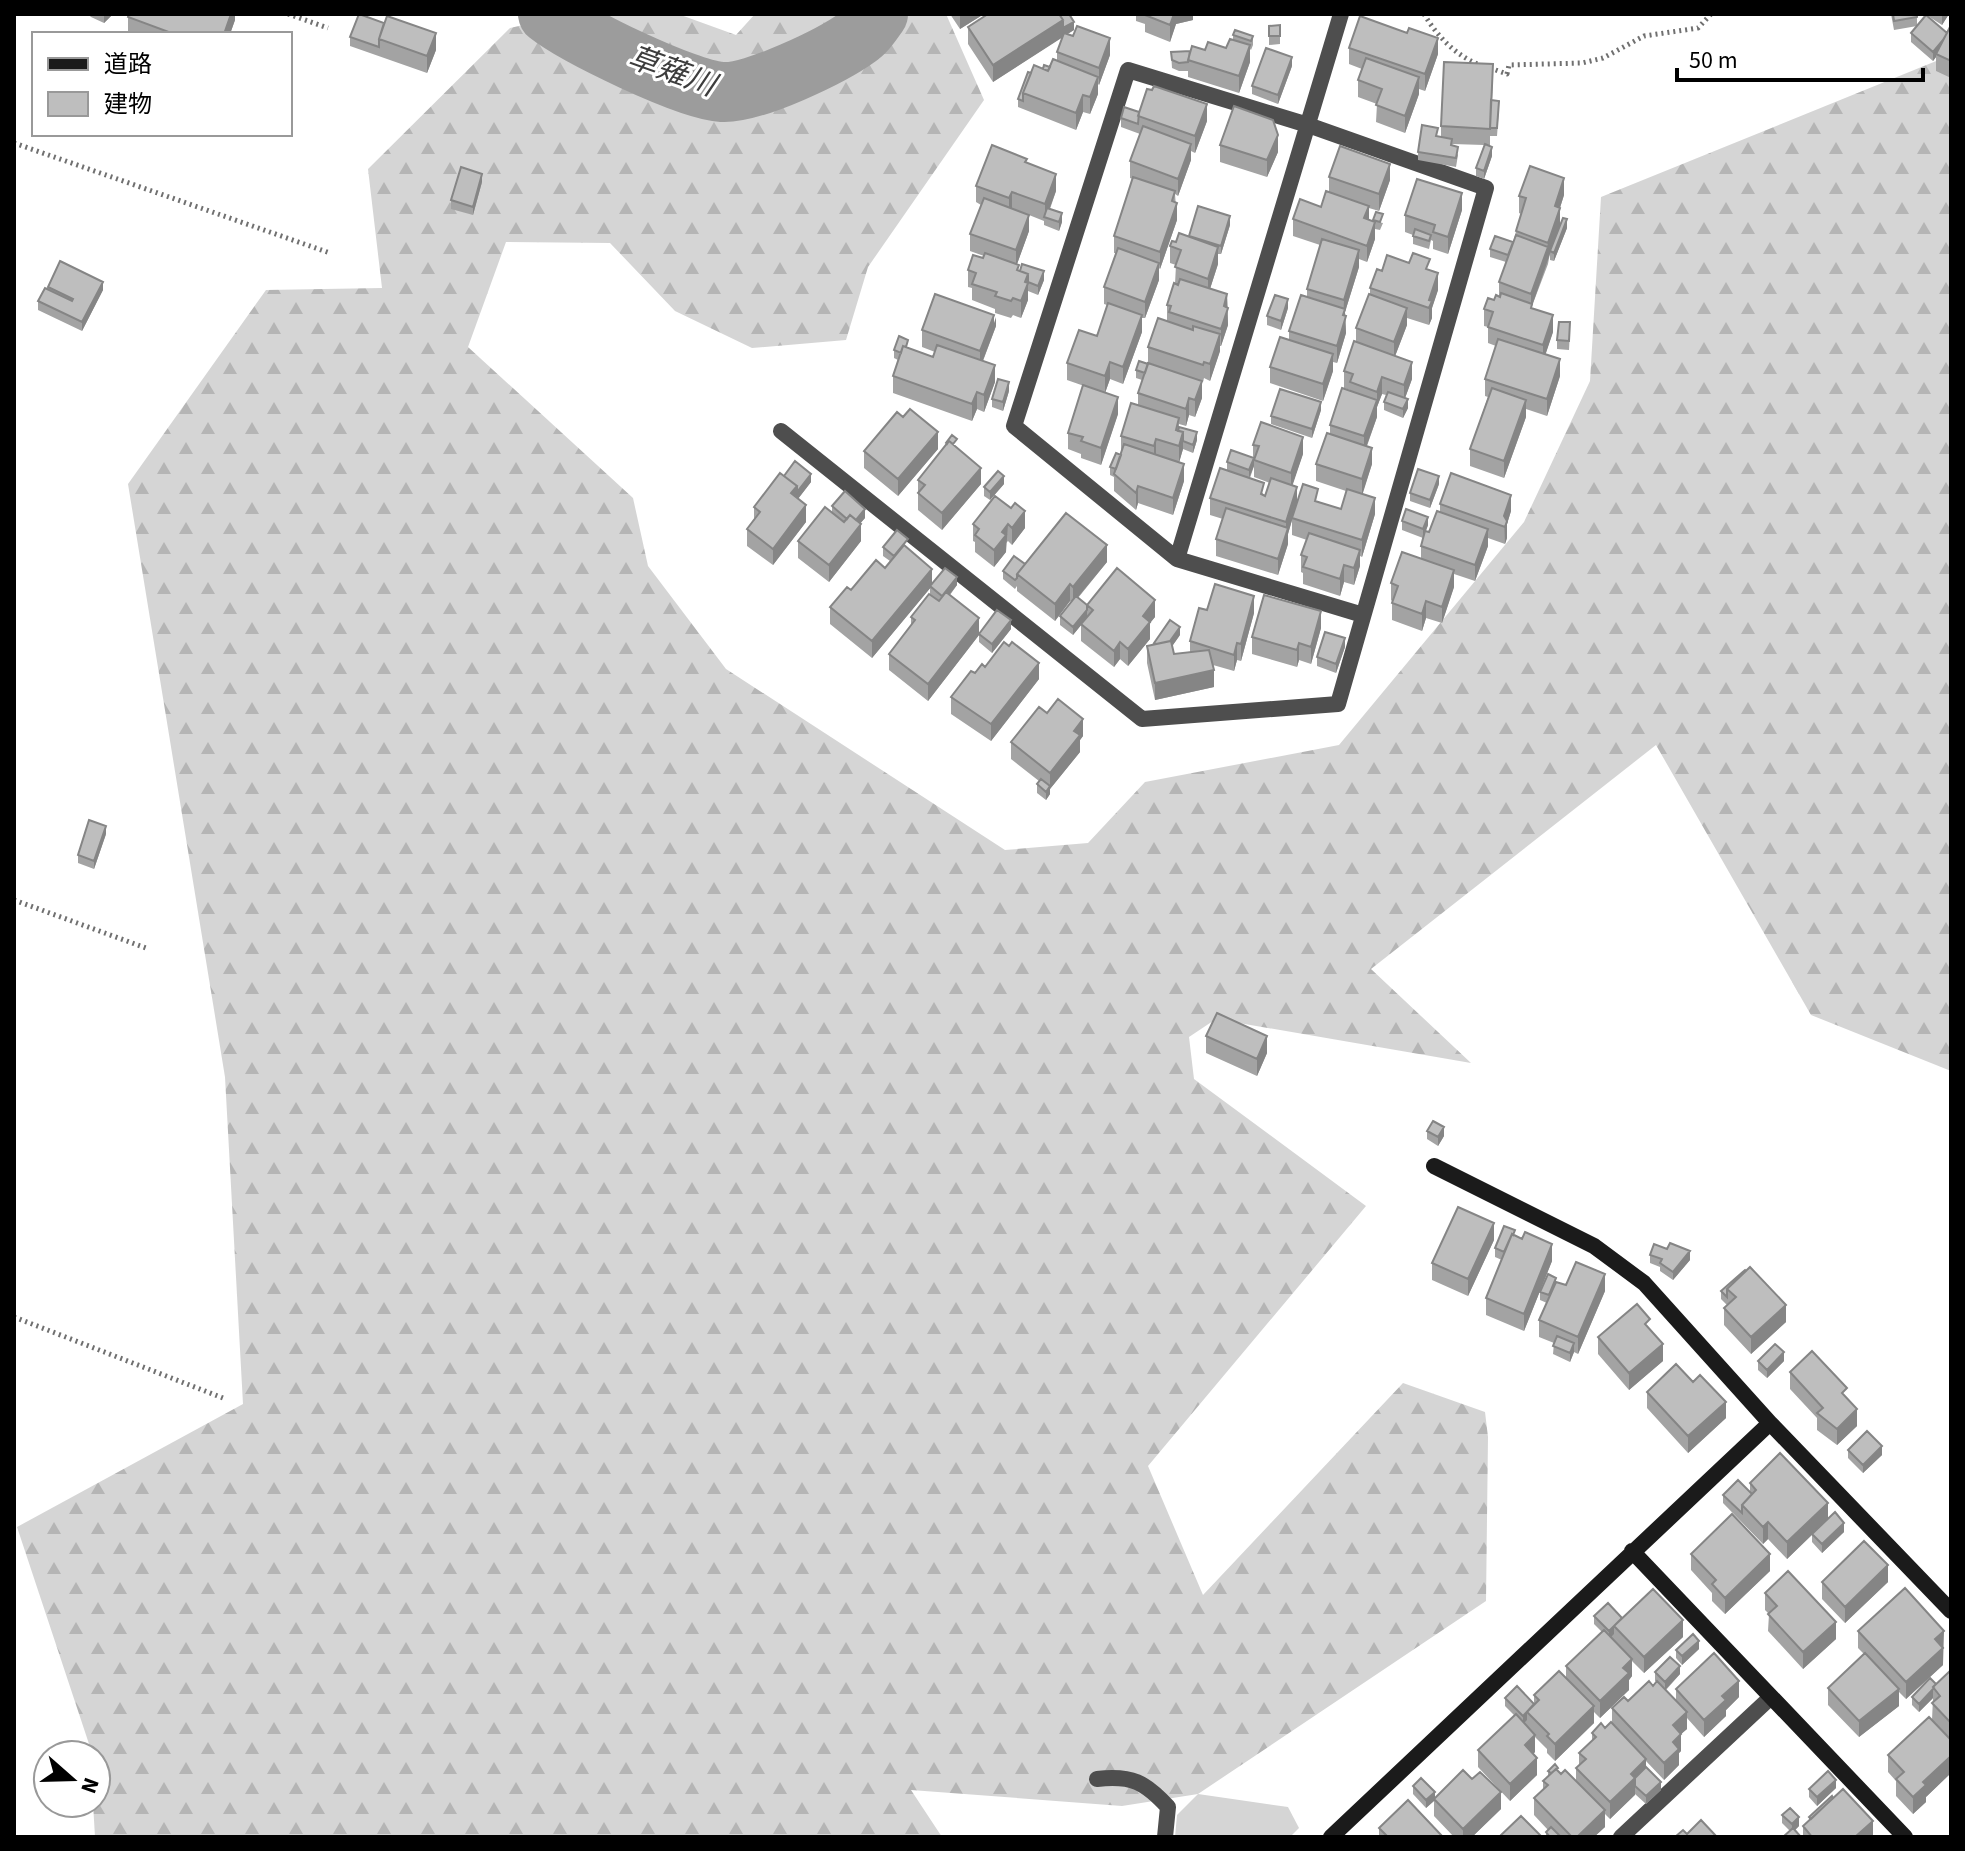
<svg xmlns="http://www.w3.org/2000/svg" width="1965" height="1851" viewBox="0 0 1965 1851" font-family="'Source Sans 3','Noto Sans JP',sans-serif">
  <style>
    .green { fill: #d5d5d5 }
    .forest { fill: url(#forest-firs) }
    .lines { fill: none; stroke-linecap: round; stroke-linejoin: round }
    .river { stroke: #9c9c9c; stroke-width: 60 }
    .path { stroke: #707070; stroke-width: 5; stroke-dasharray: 2 4; stroke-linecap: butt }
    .street { stroke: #4e4e4e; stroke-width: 16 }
    .secondary { stroke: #1b1b1b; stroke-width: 16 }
    .wall { fill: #a3a3a3; fill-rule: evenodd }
    .shaded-wall { fill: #858585 }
    .building { fill: #bebebe; stroke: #858585; stroke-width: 2 }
    .labels { text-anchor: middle; stroke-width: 6; stroke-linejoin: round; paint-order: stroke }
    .water-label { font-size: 30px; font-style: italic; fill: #3d3d3d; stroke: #fff }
  </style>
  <defs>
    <pattern id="forest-firs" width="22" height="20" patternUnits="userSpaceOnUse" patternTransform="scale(2)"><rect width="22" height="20" fill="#d5d5d5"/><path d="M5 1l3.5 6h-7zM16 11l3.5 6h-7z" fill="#b5b5b5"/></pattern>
  </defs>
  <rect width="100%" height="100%" fill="#fff"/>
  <!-- green -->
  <path class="green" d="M1198,1794L1288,1807L1299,1828L1290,1837H1175L1177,1815Z"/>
  <!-- forest -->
  <path class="forest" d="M572,14H678L736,35L755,14H946L984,100L868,267L846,340L752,348L675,311L610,243L506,242L468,347L633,498L648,566L726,669L1005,850L1088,843L1145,782L1339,745L1524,522L1590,381L1601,197L1951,55V1071L1811,1015L1656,745L1371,969L1471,1063L1216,1019L1189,1037L1194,1079L1366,1206L1148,1466L1203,1595L1403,1383L1485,1412L1488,1437L1486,1601L1198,1794L1122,1806L911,1790L942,1837H95L93,1803H96V1755H91L90,1747L17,1527L243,1404L225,1077L128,484L266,290L382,288L368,169L510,28Z"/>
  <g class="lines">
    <!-- river -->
    <path class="river" d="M548,14C576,36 687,90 722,92C753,94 832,56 858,37C866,32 872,22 878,14"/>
    <!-- path -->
    <path class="path" d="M288,14L328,28
      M1424,14C1437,36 1456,56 1480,65
      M1490,68L1507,74L1509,65L1582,63L1603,58L1644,36L1698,28L1711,14
      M14,143L330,253
      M14,900L146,948
      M14,1317L223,1398"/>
    <!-- street -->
    <path class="street" d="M781,431L1142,719L1338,704L1486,188L1308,125L1128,70L1014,426L1177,559L1363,615
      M1177,559L1341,14
      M1097,1779C1132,1775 1145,1782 1168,1807L1165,1837
      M1621,1837L1770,1698"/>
    <!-- secondary -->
    <path class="secondary" d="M1434,1166L1594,1246L1644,1283L1770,1423L1951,1611
      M1632,1551L1905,1837
      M1331,1837L1770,1423"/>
  </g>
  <!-- wall -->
  <path class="wall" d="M88,14H113L104,23L91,17Z
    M235,14V20L230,34H128V17Z
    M359,14L436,50L427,73L350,46V37Z
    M950,14H984L960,29Z
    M1136,14H1193V20L1176,24L1170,42L1145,32V24L1136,21Z
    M1891,14H1917V25L1947,33L1951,25V78L1936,71V57L1933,61L1911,42V33L1917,26L1894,30Z
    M1925,14H1949L1942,25Z
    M1269,26L1280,36V44L1269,45Z
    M968,27L1074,30L1067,34L1110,55L1099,85L1098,84V94L1090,114L1083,112L1076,130L1018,107V99L1031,73L1050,67L1057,61V52L1062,37L993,82L968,44Z
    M1233,35L1253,36V45L1251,50L1250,49V62L1239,93L1188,77V71H1179L1172,68L1171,52L1190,54L1205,50L1226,48L1233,40Z
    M1349,48L1438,54L1425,91L1419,89V94L1405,133L1376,122L1377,104L1358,97V80L1362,69L1349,64Z
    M1292,66L1278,104L1252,94V86Z
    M1493,81L1492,100L1499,109L1497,136H1490V135V146L1492,156L1484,179L1476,176V168L1484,145L1452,144L1458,155L1456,167L1418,160V152L1438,137H1441V126Z
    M1139,112L1207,121L1195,153L1191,151V160L1178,196L1175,194L1177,220L1160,269L1159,268V280L1145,318H1142V332L1123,384L1110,379L1105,393L1118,414L1101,465L1081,458V454L1068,449V433L1087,387L1067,380V363L1097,336L1107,305L1104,304V287L1116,253H1114V236L1133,179L1130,178V161L1140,134L1121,127V118Z
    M1220,145L1278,152L1267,177L1220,162Z
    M1027,163L1056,191L1050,209L1062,222L1059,231L1044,225V221L1029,215V231L1017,264L1019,271L1044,280L1038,295L1028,291V300L1021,318L1013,315L1011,318L995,313V309L972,300V288L968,287V270L983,258L984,256L970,251V234L981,205L976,202V186Z
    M1329,177L1390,180L1379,211L1369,208V220L1383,223L1380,230L1375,229V239L1367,262L1359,259V267L1345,312L1346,333L1337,363L1333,362V371L1323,401L1270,383V367L1289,340V331L1307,297V289L1320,245L1293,236V219L1321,207L1329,192Z
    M482,182L473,215L451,209V200Z
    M1564,195L1560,208V224L1567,228L1554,261L1550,260V253L1548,264L1532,306V308L1553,332L1545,355L1560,376L1547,416L1526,409V417L1504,478L1470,466V449L1488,397L1485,396V379L1496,346L1488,343V327L1484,326V309L1499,296V282L1506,262L1490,257V249L1513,242L1521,214L1519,213V196Z
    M1462,210L1448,254L1433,249V241L1431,240L1429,249L1413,244V235L1405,232V215Z
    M1230,225L1221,254H1218V264L1210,289L1227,294L1228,325L1221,346H1220V351L1210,381L1204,378L1203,382L1202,381V398L1195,417L1189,415L1186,426L1179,424V427L1197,440L1193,453L1183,449L1179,462L1184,481L1173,515L1138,503L1136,510L1114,491V477L1110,475V467L1121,455V436L1138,405V393L1142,380L1136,378V370L1148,364V347L1167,321V305L1175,284L1176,265L1170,263V246L1189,237Z
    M1430,270L1438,290L1432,308V318L1429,325L1407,318V325L1395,356L1412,379L1405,398L1408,408L1403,418L1384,410V402L1386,395L1382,394L1377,407V417L1367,446L1372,464L1362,494L1375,514L1362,557L1360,556V566L1354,585L1344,582L1340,596L1303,584V573L1301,572V555L1307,540L1292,535V520L1288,534V544L1278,575L1216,556V539L1223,519L1210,515V498L1227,470V462L1253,458V445L1303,454L1292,485L1297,502H1318L1341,509L1346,491L1316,481V464L1330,434V425L1350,390L1344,388V371L1356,342V328L1370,295V288L1382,271ZM1254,462V477L1270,483L1265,496L1250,478L1254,466Z
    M48,287L103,290L82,331L38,310V301Z
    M1288,308L1281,330L1267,325V316Z
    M996,326L983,361L995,382L984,412L977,409L972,421L893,393V376L898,360L894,358V350L908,348L933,357L935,352L922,347V330Z
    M1570,331L1569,350L1557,349V340Z
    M1009,391L1003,411L992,407V399Z
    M1321,410L1312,438L1271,424V416Z
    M903,417L938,449L898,496L864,468V451Z
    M946,443L957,447L981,484L942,530L918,510V480L946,446Z
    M784,476L811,482L798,499L806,522L773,565L747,546V529L754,519V507Z
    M1004,484L990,500L984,496V487Z
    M1439,484L1430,508L1410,501V493Z
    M995,496L1025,528L1012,545L1008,541L1006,543V552L994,567L975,552V542L973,541V524Z
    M1440,504L1511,511L1507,524V538L1505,544L1488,538V546L1475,581L1454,574V587L1442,623L1426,618L1422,631L1392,620V601L1391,600V583L1421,559V546L1423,538L1402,530V521L1428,525L1426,531L1429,532L1440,512Z
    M832,506L865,518L860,523L861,541L829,582L798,558V541L832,512Z
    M883,547H908L907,548L932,584L957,585L950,595L979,633L1011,629L992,653L979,642V635L928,701L889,670V654L911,626V617L930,594V588L872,658L830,624V607L851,590L885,568L890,561L883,556Z
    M1107,562L1078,598L1087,605L1155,617L1150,623V639L1128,666L1120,659L1114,667L1081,641V625L1073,635L1060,625V616L1072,602L1070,601L1055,621L1017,591V586L1015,589L1003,579V571L1025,564Z
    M1207,610L1254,613L1241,661L1237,660L1234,671L1213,665L1214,687L1155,700L1147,663V646L1180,635L1172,646L1174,654L1190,652V641Z
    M1321,628L1311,664L1299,660L1297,667L1252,654V637Z
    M1009,646L1039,679L991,741L951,714V697L975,673L985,667Z
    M1345,647L1336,673L1317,666V657Z
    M1047,713L1083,736L1080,740V752L1050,789V794L1046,800L1037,793V784L1039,781L1011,759V742Z
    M106,834L94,869L78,863V855Z
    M1206,1036L1267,1053L1257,1076L1206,1053Z
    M1427,1131L1444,1136L1438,1146L1427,1139Z
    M1515,1236L1552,1261L1524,1331L1486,1315V1298L1502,1260L1495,1257V1248Z
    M1494,1240L1468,1296L1432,1280V1263Z
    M1650,1255L1690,1260L1673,1280L1660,1271V1267L1650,1263Z
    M1745,1270L1786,1322L1751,1354L1724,1325V1308L1727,1305L1721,1299V1291Z
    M1556,1282L1566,1285L1605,1291L1578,1354L1574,1352L1570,1362L1553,1354L1554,1343L1539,1337V1320L1547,1303L1540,1300V1292Z
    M1650,1329L1663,1361L1629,1390L1598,1354V1337Z
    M1758,1361H1784L1767,1378L1758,1370Z
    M1790,1372L1847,1398L1857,1426L1837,1445L1817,1430V1418L1790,1389Z
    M1647,1392L1726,1418L1688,1453L1647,1408Z
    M1848,1450L1882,1455L1863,1473L1848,1458Z
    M1750,1483L1828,1519L1844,1532L1822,1553L1812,1542V1535L1787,1559L1768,1539L1763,1544L1723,1503V1495L1750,1492Z
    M1691,1554L1770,1571L1725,1614L1712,1601V1593L1691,1570Z
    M1822,1582H1888L1845,1623L1822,1599Z
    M1765,1593L1836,1639L1803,1669L1768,1631L1769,1614L1765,1610Z
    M1594,1616L1622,1618L1683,1637L1644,1673L1632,1661V1676L1629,1680V1690L1600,1718L1594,1712V1723L1555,1761L1547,1753V1749L1535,1737V1752L1533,1754L1537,1775L1510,1801L1478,1767V1750L1515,1716L1505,1706V1698L1534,1704V1695L1566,1678V1666L1602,1632L1594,1624Z
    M1858,1631L1944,1647L1943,1648V1665L1906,1699L1899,1692V1706L1859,1737L1828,1705V1688L1864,1654L1858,1648Z
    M1699,1649L1682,1665L1676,1658V1650Z
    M1655,1672L1680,1674L1666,1690L1676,1700V1689L1739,1697L1726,1710V1716L1704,1737L1687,1718V1729L1681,1734V1751L1679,1753V1765L1664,1780L1646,1761V1767L1661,1790L1646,1804L1635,1794L1610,1819L1605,1814V1827L1594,1837H1546V1832L1548,1830L1534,1815V1798L1543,1789V1781L1548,1776V1771L1558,1772L1561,1774L1576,1781V1768L1579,1765V1753L1592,1741V1733L1612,1724V1708L1628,1701L1657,1682L1655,1681Z
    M1951,1673V1773L1926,1797V1802L1913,1814L1896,1796V1781L1888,1772V1755L1932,1720L1933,1698L1919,1712L1912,1705V1697L1936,1684Z
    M1413,1786L1435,1798L1501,1809L1472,1837H1454L1434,1816V1801L1426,1808L1413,1794Z
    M1836,1788L1817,1806L1809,1797V1789Z
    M1782,1815L1799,1826L1795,1830L1790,1831L1782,1823Z
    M1809,1817L1873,1837H1803V1826L1809,1820Z
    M1379,1828L1443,1837H1379Z"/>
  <!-- shaded-wall -->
  <path class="shaded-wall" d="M104,14H113L104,23Z
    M231,14H235V20L230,34H224Z
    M960,14H984L960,29Z
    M1174,14H1193V20L1176,24L1170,42V25Z
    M1943,14H1949L1942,25V16Z
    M1063,20L1074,22V30L993,82V65Z
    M436,33V50L427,73V56Z
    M1948,35L1936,54V57L1933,61V52Z
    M1110,38V55L1099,85V68Z
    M1438,38V54L1425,91V74Z
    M1250,45V62L1239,93V76Z
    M1292,57V66L1278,104V95Z
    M1098,77V94L1090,114V97Z
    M1419,77V94L1405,133V116Z
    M1083,95V112L1076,130V113Z
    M1207,104V121L1195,153V136Z
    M1278,135V152L1267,177V160Z
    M1191,144V160L1178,196V179Z
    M1492,147V156L1484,179V171Z
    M1390,164V180L1379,211V194Z
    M482,174V182L473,215V207Z
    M1056,174V191L1046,218L1045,217V204Z
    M1564,178V195L1555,223V206Z
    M1012,192V209L1009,215V198Z
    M1462,193V210L1448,254V237Z
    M1177,203V220L1160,269V252Z
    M1369,206V223L1364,218Z
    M1560,208V225L1532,306V321L1531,325V294Z
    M1062,213V222L1059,231V222Z
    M1029,215V231L1016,267V250Z
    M1230,216V225L1221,254V246Z
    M1567,219V228L1554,261V253Z
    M1375,222V239L1367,262V246Z
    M1218,247V264L1208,295V279Z
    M1359,250V267L1345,312L1346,333L1337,363V346L1343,324L1344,300Z
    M1159,263V280L1145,318V302Z
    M1044,271V280L1038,295V286Z
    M1438,273V290L1432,308V318L1429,325V300Z
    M1028,274V300L1021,318V301Z
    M103,282V290L82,331V322Z
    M1227,294L1228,325L1221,346V329L1224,306Z
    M1288,299V308L1281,330V321Z
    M1407,308V325L1394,359V342Z
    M994,315V323L996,317V326L980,368V351Z
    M1142,315V332L1123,384V367Z
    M1553,315V332L1543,362V345Z
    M1220,334V351L1210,381V364Z
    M1333,354V371L1323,401V384Z
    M1560,359V376L1547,416V399Z
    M1110,362V379L1105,393V376Z
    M1412,362V379L1404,401V385Z
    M995,365V382L984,412V395Z
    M1382,377V394L1377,407V417L1364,453V436L1377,401V392Z
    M1202,381V398L1195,417V400Z
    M1009,382V391L1003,411V402Z
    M977,392V409L972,421V404Z
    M1118,397V414L1101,465V448Z
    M1189,398V415L1186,426V409Z
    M1408,399V408L1403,418V409Z
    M1526,400V417L1504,478V461Z
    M1321,402V410L1312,438V429Z
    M938,432V449L898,496V479Z
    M1183,432V449L1179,463V446Z
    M1197,432V440L1193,453V445Z
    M1303,437V454L1291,490V473Z
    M1156,439V456L1154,463V446Z
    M1372,448V464L1362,496V479Z
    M1254,458V466L1249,478V470Z
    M1184,464V481L1173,515V498Z
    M981,468V484L942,530V513Z
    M811,474V482L797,500L791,493L797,486Z
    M1004,476V484L990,500V492Z
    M1439,476V484L1430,508V500Z
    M1138,486V503L1136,510V493Z
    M1297,487V503L1288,534V544L1278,575V559L1286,533V522Z
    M1511,495V511L1507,524V538L1505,544L1504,516Z
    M1375,498V514L1362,557V540Z
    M806,505V522L773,565V549Z
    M865,509V518L853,532V524Z
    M1025,511V528L1012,545V528Z
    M1428,517V525L1423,538V529Z
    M861,524V541L829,582V565Z
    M1008,524L1006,552L994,567V550L1002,532Z
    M1488,529V546L1475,581V565Z
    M1107,545V562L1073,603V587Z
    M1360,550V566L1354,585V568Z
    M1344,565V582L1340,596V579Z
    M932,569V586L872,658V641Z
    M1454,570V587L1442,623V607Z
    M957,577V585L942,604V596Z
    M1070,584V601L1055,621V604Z
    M1254,596V613L1241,661V644Z
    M1155,600V617L1150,623V639L1128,666V649L1143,616Z
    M1426,601V618L1422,631V614Z
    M1087,610V618L1073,635V627Z
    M1321,611V628L1311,664V647Z
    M979,618V635L928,701V684Z
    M1011,620V629L992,653V644Z
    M1180,627V635L1164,658V650Z
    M1345,638V647L1336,673V664Z
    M1120,642V659L1114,667V651Z
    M1237,643V660L1234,671V655Z
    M1299,643V660L1297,667V650Z
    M1039,663V679L991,741V724Z
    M1214,670V687L1155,700V683Z
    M1083,719V736L1080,740V752L1050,789V794L1046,800V792L1050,787V773L1074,731Z
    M106,826V834L94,869V861Z
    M1267,1036V1053L1257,1076V1059Z
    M1444,1127V1136L1438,1146V1137Z
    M1494,1223V1240L1468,1296V1279Z
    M1552,1244V1261L1524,1331V1314Z
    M1690,1251V1260L1673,1280V1272Z
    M1605,1274V1291L1578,1354V1337Z
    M1786,1305V1322L1751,1354V1337Z
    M1574,1343V1352L1570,1362V1353Z
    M1663,1344V1361L1629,1390V1373Z
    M1784,1352V1361L1767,1378V1370Z
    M1726,1402V1418L1688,1453V1436Z
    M1857,1409V1426L1837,1445V1429Z
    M1882,1446V1455L1863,1473V1465Z
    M1828,1503V1519L1787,1559V1542Z
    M1768,1522V1539L1763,1544V1527Z
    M1844,1523V1532L1822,1553V1544Z
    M1770,1554V1571L1725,1614V1598Z
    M1888,1565V1582L1845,1623V1607Z
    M1683,1620V1637L1644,1673V1657Z
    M1836,1622V1639L1803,1669V1652Z
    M1614,1626V1634L1609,1639V1631Z
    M1944,1631L1943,1665L1906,1699V1682L1935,1639Z
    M1699,1641V1649L1682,1665V1656Z
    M1632,1659V1676L1629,1680V1690L1600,1718V1701L1623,1668Z
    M1680,1666V1674L1665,1690V1682Z
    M1739,1681V1697L1726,1710V1716L1704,1737V1720L1722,1696Z
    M1899,1689V1706L1859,1737V1721Z
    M1933,1689V1698L1919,1712V1704Z
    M1594,1706V1723L1555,1761V1744Z
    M1527,1712V1720L1523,1724V1716Z
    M1687,1712V1729L1673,1741V1725Z
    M1681,1734V1751L1679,1753V1765L1664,1780V1763L1673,1742Z
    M1535,1735V1752L1525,1762V1745Z
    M1951,1756V1773L1926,1797V1802L1913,1814V1797L1923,1782Z
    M1537,1758V1775L1510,1801V1784Z
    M1646,1759V1776L1635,1786V1795L1610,1819V1802L1631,1774Z
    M1836,1780V1788L1817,1806V1797Z
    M1661,1782V1790L1646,1804V1796Z
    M1435,1792V1800L1426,1808V1800Z
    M1501,1792V1809L1472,1837H1463V1829Z
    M1605,1810V1827L1594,1837H1577Z
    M1799,1817V1826L1792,1833V1824Z
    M1873,1821V1837H1855Z"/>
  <!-- building -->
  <path class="building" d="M129,14H231L224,34H174L128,17Z
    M359,14L384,23L379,39V47L350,37Z
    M988,14H1059L1063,20L993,65L968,27Z
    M1059,14H1069L1074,22L1063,28V20Z
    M1145,14H1174L1170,25L1145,15Z
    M1893,14H1917V17L1894,21Z
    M1926,15L1947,33L1943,40L1933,52L1911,33Z
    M387,16L436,33L427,56L379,39Z
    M1360,16L1407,33L1409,28L1438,38L1425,74L1349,48Z
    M1280,25V36H1269V26Z
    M1951,25V61L1936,54Z
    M1077,26L1110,38L1099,68L1057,52L1064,33L1073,36Z
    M1235,30L1253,36L1251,41L1233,35Z
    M1230,39L1250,45L1239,76L1188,60L1192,46L1205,50L1208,42L1226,48Z
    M1266,48L1292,57L1278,95L1252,86Z
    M1190,51L1188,62L1179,63L1172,60L1171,52Z
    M1366,58L1419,77L1405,116L1376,105L1382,89L1358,80Z
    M1053,59L1098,77L1090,97L1083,95L1076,113L1023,93L1034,65L1048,71Z
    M1444,62L1493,64L1490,129L1441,126Z
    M1044,65L1050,67L1048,71L1043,69Z
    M1028,72L1031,73L1023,93V101L1018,99Z
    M1154,86L1207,104L1195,136L1138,116L1147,89L1152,90Z
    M1491,100L1499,101L1497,128H1490Z
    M1234,106L1273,120L1278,135L1267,160L1220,145Z
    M1124,107L1139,112L1138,124L1121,118Z
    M1422,125L1438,128L1436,136L1452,139L1451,145L1458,147L1456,158L1418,152Z
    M1143,126L1191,144L1178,179L1130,161Z
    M1485,144L1492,147L1484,171L1476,168Z
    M992,145L1027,159L1025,162L1056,174L1045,204L1012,192L1009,198L976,186Z
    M1340,146L1390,164L1379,194L1329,177Z
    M1530,166L1564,178L1555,206L1560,208L1548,243L1516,231L1526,198L1519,196Z
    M461,167L482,174L473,207L451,200Z
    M1133,177L1175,191L1172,201L1177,203L1160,252L1114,236Z
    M1417,179L1462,193L1448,237L1433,232L1435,225L1405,215Z
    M1326,191L1369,206L1364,218L1375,222L1367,246L1293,219L1300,199L1321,207Z
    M984,198L1029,215L1016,250L970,234Z
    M1198,206L1230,216L1221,246L1189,236Z
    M1047,208L1062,213L1059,222L1044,217Z
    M1376,212L1383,214L1380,222L1373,220Z
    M1563,218L1567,219L1554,253L1550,251Z
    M1415,229L1431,235L1429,241L1413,236Z
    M1179,233L1218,247L1208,279L1175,267L1181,250L1170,246L1172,241L1176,242Z
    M1516,235L1548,247L1531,294L1499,282Z
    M1495,236L1513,242L1508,255L1490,249Z
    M1322,239L1359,250L1344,300L1307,289Z
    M1118,248L1159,263L1145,302L1104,287Z
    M985,253L1019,265L1017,270L1028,274L1025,282L1028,283L1021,301L1013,298L1011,301L995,296L997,292L972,284L976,273L968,270L973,255L983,258Z
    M1413,253L1430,259L1426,269L1438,273L1429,300L1432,301L1429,308L1370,288L1377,269L1382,271L1387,255L1409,263Z
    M60,261L103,282L82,322L38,301L45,288L72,301L73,299L48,287Z
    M1022,264L1044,271L1038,286L1028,282V274L1020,271Z
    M1180,279L1227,294L1224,306L1228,308L1221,329L1169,312L1171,306L1167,305L1174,283L1178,285Z
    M1501,293L1532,304L1531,308L1553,315L1543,345L1488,327L1493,312L1484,309L1488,298L1494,300L1496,295L1500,297Z
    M935,294L994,315L980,351L922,330Z
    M1369,294L1407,308L1394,342L1356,328Z
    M1275,295L1288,299L1281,321L1267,316Z
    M1301,295L1345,309L1343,315L1346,316L1337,346L1289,331Z
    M1108,303L1142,315L1123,367L1110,362L1105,376L1067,363L1079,330L1097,336Z
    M1158,318L1193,330V326L1220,334L1210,364L1204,362L1203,365L1148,347Z
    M1559,322H1570L1569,341L1557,340Z
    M899,336L908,340L906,347L903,346L901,353L894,350Z
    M1280,337L1333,354L1323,384L1270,367Z
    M1498,339L1560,359L1547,399L1485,379Z
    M1354,341L1412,362L1404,385L1382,377L1377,392L1350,382L1353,374L1344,371Z
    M937,345L995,365L984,395L977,392L972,404L893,376L903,346L933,357Z
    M1139,361L1148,364L1145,373L1136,370Z
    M1148,363L1202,381L1195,400L1189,398L1186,409L1138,393Z
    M998,379L1009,382L1003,402L992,399Z
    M1083,385L1118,397L1101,448L1081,441L1083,437L1068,433Z
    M1342,388L1377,400L1364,436L1330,425Z
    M1492,388L1526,400L1504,461L1470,449Z
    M1280,389L1321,402L1312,429L1271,416Z
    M1388,392L1408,399L1403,409L1384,402Z
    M1131,403L1179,418L1176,430L1183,432L1179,446L1156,439L1154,446L1121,436Z
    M910,409L938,432L898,479L864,451L897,412L903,417Z
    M1261,422L1303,437L1291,473L1254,460L1259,446L1253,445Z
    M1179,427L1197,432L1193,445L1183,441V432L1178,431Z
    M1327,433L1372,448L1362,479L1316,464Z
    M952,435L957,439L953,444L949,441L947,444L946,443Z
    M949,441L981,468L942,513L918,493L925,485L918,480Z
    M1124,444L1184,464L1173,498L1138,486L1136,493L1114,474Z
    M1231,450L1254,458L1249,470L1227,462Z
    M1116,453L1121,455L1116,469L1110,467Z
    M795,461L811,474L797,492V486L784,476Z
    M1220,468L1264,483L1261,494L1265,496L1271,478L1297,487L1286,522L1210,498Z
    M1418,469L1439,476L1430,500L1410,493Z
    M998,471L1004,476L990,492L984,487Z
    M780,473L797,486L791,493L806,505L773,549L747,529L760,512L754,507Z
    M1451,473L1511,495L1504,516L1507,521L1505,527L1440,504Z
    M1303,484L1318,489L1315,501L1341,509L1347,489L1375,498L1362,540L1292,518Z
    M845,491L865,509L856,520L850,515L847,519L832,506Z
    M995,496L1011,508L1015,503L1025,511L1012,528L1008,524L1002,532L1006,535L994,550L975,535L979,529L973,524Z
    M825,507L844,522L850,515L861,524L829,565L798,541Z
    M1226,508L1288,528L1278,559L1216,539Z
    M1406,509L1428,517L1423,529L1402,521Z
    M1437,511L1488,529L1475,565L1421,546L1425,531L1429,532Z
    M1066,513L1107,545L1073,587L1070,584L1055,604L1017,574Z
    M897,530L908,539L894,556L883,547Z
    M1309,533L1360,550L1354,568L1344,565L1340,579L1303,567L1307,557L1301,555Z
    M904,545L932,569L872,641L830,607L847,587L851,590L876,560L885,568Z
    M1402,552L1454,570L1442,607L1426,601L1422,614L1392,603L1398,586L1391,583Z
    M1014,556L1025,564L1017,574V578L1015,580L1003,571Z
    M945,568L957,577L942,596L930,586Z
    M1117,568L1155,600L1143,616L1150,622L1128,649L1120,642L1114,651L1081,624L1093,610L1087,605Z
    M1215,584L1254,596L1241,644L1237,643L1234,655L1190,641L1199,608L1207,610Z
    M946,592L979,618L928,684L889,654L915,620L911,617L929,594L939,601Z
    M1264,595L1321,611L1311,647L1299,643L1297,650L1252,637Z
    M1076,596L1087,605V610L1073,627L1060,616Z
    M997,610L1011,620L992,644L979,634Z
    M1170,620L1180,627L1170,641L1156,644L1154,643Z
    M1325,632L1345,638L1336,664L1317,657Z
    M1171,641L1174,654L1209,650L1214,670L1155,683L1147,646Z
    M1004,642L1009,646L1012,642L1039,663L991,724L951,697L971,671L975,673L982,664L985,667Z
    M1058,699L1083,719L1074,731L1080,735L1050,773L1011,742L1039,707L1047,713Z
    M1041,779L1050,786L1046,792L1037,784Z
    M89,820L106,826L94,861L78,855Z
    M1217,1013L1267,1036L1257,1059L1206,1036Z
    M1433,1121L1444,1127L1438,1137L1427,1131Z
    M1458,1207L1494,1223L1468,1279L1432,1263Z
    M1504,1226L1515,1230L1513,1235L1512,1234L1504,1252L1495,1248Z
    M1525,1232L1552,1244L1524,1314L1486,1298L1512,1234L1522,1239Z
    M1670,1243L1690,1251L1673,1272L1660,1263L1662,1259L1650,1255L1654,1244L1667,1249Z
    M1576,1262L1605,1274L1578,1337L1539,1320L1556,1282L1566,1285Z
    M1750,1267L1786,1305L1751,1337L1724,1308L1736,1297L1727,1289Z
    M1745,1270L1746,1271L1727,1289V1297L1721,1291Z
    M1548,1274L1556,1278L1549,1295L1540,1292Z
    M1637,1304L1650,1319L1645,1324L1663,1344L1629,1373L1598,1337Z
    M1557,1336L1574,1343L1570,1353L1553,1346Z
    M1775,1344L1784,1352L1767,1370L1758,1361Z
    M1812,1351L1847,1388L1842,1393L1857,1409L1837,1429L1817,1413L1823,1408L1790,1372Z
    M1676,1364L1693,1382L1700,1375L1726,1402L1688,1436L1647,1392Z
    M1867,1431L1882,1446L1863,1465L1848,1450Z
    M1780,1453L1828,1503L1787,1542L1768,1522L1763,1527L1742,1505L1756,1490L1750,1483Z
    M1738,1480L1752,1494L1742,1505V1513L1723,1495Z
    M1835,1512L1844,1523L1822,1544L1812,1534Z
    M1732,1514L1770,1554L1725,1598L1712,1584L1716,1580L1691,1554Z
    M1864,1541L1888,1565L1845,1607L1822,1582Z
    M1788,1571L1836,1622L1803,1652L1768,1614L1777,1606L1765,1593Z
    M1905,1588L1944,1631L1935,1639L1943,1648L1906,1682L1858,1631Z
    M1653,1589L1683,1620L1644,1657L1614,1626Z
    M1608,1603L1622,1618L1609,1631L1594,1616Z
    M1604,1630L1632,1659L1623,1668L1629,1673L1600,1701L1566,1666Z
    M1693,1634L1699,1641L1682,1656L1676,1650Z
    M1714,1653L1739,1681L1722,1696L1726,1700L1704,1720L1676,1689Z
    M1865,1653L1899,1689L1859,1721L1828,1688Z
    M1670,1657L1680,1666L1665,1682L1655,1672Z
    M1559,1671L1594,1706L1555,1744L1547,1736L1549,1734L1527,1712L1539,1700L1534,1695Z
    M1950,1671L1951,1673V1723L1932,1703L1940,1696L1933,1687Z
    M1930,1678L1936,1684L1933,1687L1934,1688L1919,1704L1912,1697Z
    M1649,1681L1653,1686L1657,1681L1687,1712L1673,1725L1681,1734L1673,1742L1679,1749L1664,1763L1612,1708L1624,1697L1628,1701Z
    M1517,1686L1534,1704L1523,1716L1505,1698Z
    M1516,1714L1535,1735L1525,1745L1537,1758L1510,1784L1478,1750Z
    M1929,1717L1951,1740V1756L1923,1782L1926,1785L1913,1797L1896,1779L1904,1772L1888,1755Z
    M1611,1722L1646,1759L1631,1774L1635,1778L1610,1802L1576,1768L1586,1759L1579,1753L1596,1737L1592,1733L1601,1723L1605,1728Z
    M1555,1764L1558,1768L1551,1773L1548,1771Z
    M1646,1767L1661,1782L1646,1796L1635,1786V1778Z
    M1556,1769L1561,1774L1565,1770L1605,1810L1577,1837H1572L1534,1798L1548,1785L1543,1781Z
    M1463,1770L1472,1779L1480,1772L1501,1792L1463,1829L1434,1799Z
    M1828,1771L1836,1780L1817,1797L1809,1789Z
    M1421,1778L1435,1792L1426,1800L1413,1786Z
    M1843,1789L1873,1821L1855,1837H1812L1803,1826Z
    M1832,1796L1833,1798L1811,1819L1809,1817Z
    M1408,1800L1443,1837H1388L1379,1828Z
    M1790,1808L1799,1817L1792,1824L1782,1815Z
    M1521,1816L1542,1837H1499Z
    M1701,1820L1717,1837H1675L1683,1830L1687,1834Z
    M1551,1827L1561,1837H1550L1546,1832Z
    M1793,1828L1801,1837H1783Z"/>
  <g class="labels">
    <!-- water labels -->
    <g class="water-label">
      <text transform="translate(672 71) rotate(20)" y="10">草薙川</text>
    </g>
  </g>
  <!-- border -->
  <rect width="1965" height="1851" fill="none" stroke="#000000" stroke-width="32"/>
  <!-- legend -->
  <rect x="32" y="32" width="260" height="104" fill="#ffffff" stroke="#999999" stroke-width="2"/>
  <rect x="48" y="58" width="40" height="12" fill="#1b1b1b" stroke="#999999" stroke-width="2"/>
  <text x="104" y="72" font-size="24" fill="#000000">道路</text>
  <rect x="48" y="92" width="40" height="24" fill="#bebebe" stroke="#999999" stroke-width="2"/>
  <text x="104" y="112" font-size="24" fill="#000000">建物</text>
  <!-- north arrow -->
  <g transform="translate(72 1779) rotate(110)"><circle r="38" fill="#ffffff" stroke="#999999" stroke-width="2"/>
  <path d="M0-6L14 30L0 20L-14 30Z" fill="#000000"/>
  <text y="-12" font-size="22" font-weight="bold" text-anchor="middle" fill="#000000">N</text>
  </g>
  <!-- scale -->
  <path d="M1677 68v12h246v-12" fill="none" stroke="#000000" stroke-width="4"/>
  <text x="1689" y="68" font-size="24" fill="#000000" stroke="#ffffff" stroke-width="6" paint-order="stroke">50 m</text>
</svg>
